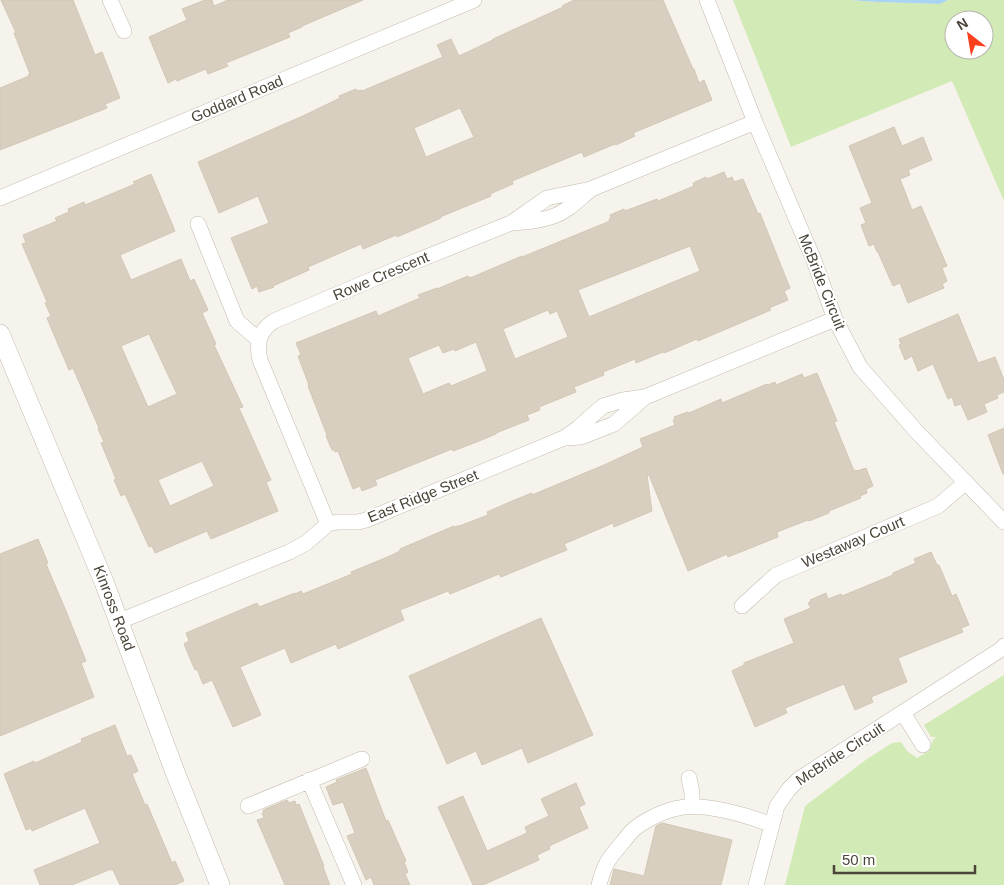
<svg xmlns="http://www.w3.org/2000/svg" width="1004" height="885" viewBox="0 0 1004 885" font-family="Arial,sans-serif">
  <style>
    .green { fill: #d2eab5; fill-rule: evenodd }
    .water { fill: #a9d4f2 }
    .building { fill: #d8cfc1; stroke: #d3c7b4; fill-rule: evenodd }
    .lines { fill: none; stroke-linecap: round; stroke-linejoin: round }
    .minor-casing { stroke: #c2bbae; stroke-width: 16 }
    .tertiary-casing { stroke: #c2bbae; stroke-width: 20 }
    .minor { stroke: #fff; stroke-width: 15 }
    .tertiary { stroke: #fff; stroke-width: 19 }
    .labels { text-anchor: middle; stroke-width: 4; stroke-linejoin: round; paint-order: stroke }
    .street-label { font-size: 15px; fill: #4b4439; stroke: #fff }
  </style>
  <rect width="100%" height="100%" fill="#f6f3ec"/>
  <!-- green -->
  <path class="green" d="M733,0H849L878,2L940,4L948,0H1004V201L952,81L791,147ZM954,20H984V50H954Z
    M1004,675V885H785L805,806L867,759L892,743L901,742L907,751L917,758L929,751L933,740L936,737H931L924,725Z"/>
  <!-- water -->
  <path class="water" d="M849,0H948L940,4L878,2Z"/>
  <!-- building -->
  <path class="building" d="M1,0H73L95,55L102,52L120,98L105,104L107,108L0,150V88L29,76L28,75L30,74L14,33H16Z
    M205,0H212L214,6L228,0H363L302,26V27L288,33L290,37L226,63L228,66L208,74L206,69L177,81L176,79L168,83L149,37L187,20L182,9Z
    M574,0H663L693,69H694L699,83L704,80L712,100L633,133L635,136L616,145L615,144L584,157L582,152L512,181L513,184L490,194L491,196L440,217L441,218L397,237L396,235L363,249L361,244L308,267L309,270L273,286L274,287L259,292L257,286L252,289L231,238L269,223L258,196L219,213L198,162L305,115L340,98L339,96L356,89L357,91L361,90L362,91L443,57L437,45L451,39L459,56L493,40V39L563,7L562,6ZM460,108L474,137L426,157L414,128Z
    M894,127L902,146L923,137L932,160L908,170L910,175L900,179L912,210L921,206L947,266L942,268L947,281L942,284L944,288L908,303L900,283L893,286L878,252H877L874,244L869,246L861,225L866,223L860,208L872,203L849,146Z
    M724,172L727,179L732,177L734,182L743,179L758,214L760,213L790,288L784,291L788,300L769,308L771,310L698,341L697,339L664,353L663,352L636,363L635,359L603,372L604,375L574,387L576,392L539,407L540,410L527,415L529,420L496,433V434L479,441L453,451L452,449L375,480L377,485L362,491L360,486L353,489L338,451L335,452L334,450H332L326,436L327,435L308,386L309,385L298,356L301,355L296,343L376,311L378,316L420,298L418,295L437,288V289L468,276L470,278L522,256V257L610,221L609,219L611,218L610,215L624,209L625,211L657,199L658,201L694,186L693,183L706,177L707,179ZM690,246L700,271L589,317L578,290ZM548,310L550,314L557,311L568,337L515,359L503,329ZM476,342L487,371L451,386L449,383L423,394L408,358L439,345L443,353L454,349L455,351Z
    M151,174L175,231L120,255L131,280L181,259L190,281L194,279L208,310L202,313L216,344L214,345L243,407L239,408L271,480L266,482L278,511L211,539L207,531L155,553L152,546L149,547L125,494L121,496L114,480L116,479L101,443L104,442L98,429L99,428L73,368L69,370L52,330L47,318L51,316L45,303L47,302L22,244L26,243L23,235L57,221L55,218L69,212L68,209L84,202L85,205L135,184L133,182ZM149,334L177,394L148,407L121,346ZM202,461L214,486L170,506L158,480Z
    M958,314L978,363L995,357L1004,380V392L997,395L998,398L984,404L987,412L968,420L961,404L955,406L952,397L948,399L933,364L918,371L912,356L905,360L899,345L901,344L899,339Z
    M817,373L837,421L834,422L854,471L856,470L857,471L866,468L873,486L866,489L867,493L860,496L861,498L829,511V513L809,521L808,520L777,532L778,537L728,557L727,554L688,571L649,475H647L652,511L614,527L613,523L564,544L567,550L547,558L501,577L499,574L450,594L448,591L400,610L404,620L338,649L336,644L291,663L285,648L240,667L261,715L233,727L212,680L203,684L197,669L195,670L184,644L189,641L186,633L257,603L259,607L295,593V594L301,591L303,594L352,574L351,572L390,556L400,551V549L454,526L455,527L462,525L488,515L487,512L512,501L532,493V495L604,465L643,447L640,439L675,425L673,420L675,419L674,417L688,412L689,413L721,399L722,403L767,384L768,385L775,382L776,385L802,374L804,378Z
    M1004,428V474H1003L988,435Z
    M38,539L48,563L46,564L66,611L86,661L81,663L94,697L0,736V554Z
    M931,552L937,565H939L952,596L956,594L969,625L961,628L963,632L898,658L907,682L871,697L873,702L855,710L844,684L785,708L787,713L755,727L732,671L744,665V663L794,643L784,619L811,608L808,603L811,602L810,600L826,593L828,599L841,594L842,596L893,575V573L916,563L914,559Z
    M541,618L593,735L528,763L522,748L482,765L476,751L447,764L409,676Z
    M115,725L127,756L131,755L138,771L132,774L145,805L147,804L172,863L175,861L184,881L175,885H120L113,870H111V869L72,885H40L34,870L100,843L85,808L32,831L31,828L26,830L4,774L34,761L35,763L82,742L81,739Z
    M366,768L386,821L388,820L406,861L404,862L408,872L405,874L410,885H374L371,877L366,880L347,836L355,833L343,802L333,805L326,787L337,782L336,780Z
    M576,783L585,804L579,807L588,828L549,846L550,849L537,855L539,860L483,885H473L438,807L463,796L487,851L527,833L525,827L549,816L541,799Z
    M287,800L289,803L295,801L296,805L299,804L324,866L323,867L330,885H285L257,820L264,818L262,813L264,812L263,810Z
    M662,823L732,840L721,885H610L614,869L644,876L656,826Z"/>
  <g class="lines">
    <!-- minor casing -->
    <g class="minor-casing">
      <path id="minor" d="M110,0L124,31
        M707,0L755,122L813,258L835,319L860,367L917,432L1004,522
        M0,198L474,0
        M511,223C526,222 540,221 554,216C568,211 579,199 590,190
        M198,224L237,321L259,340
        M566,438L581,437L614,424L645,397
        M328,524L260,360C256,343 259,331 274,321L409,264L511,223L547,198L591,189L755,122
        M742,606L776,575L938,506L966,482
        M120,621L289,552L306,543L328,524L338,522H358L366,520L564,438L578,428L603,406L623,400L645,397L835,319
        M903,713L923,745
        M689,778L692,793V807
        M309,780L354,885
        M248,806L362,759
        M599,885C604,864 609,858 623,842C626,838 629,834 633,830C642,822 661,812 674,809C701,801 746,815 772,825
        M756,885L777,806L789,789L799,779L1000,650L1004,646"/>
    </g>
    <!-- tertiary casing -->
    <g class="tertiary-casing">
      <path id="tertiary" d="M0,334L104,582L175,772L220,885"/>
    </g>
    <!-- minor -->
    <use href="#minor" class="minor"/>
    <!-- tertiary -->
    <use href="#tertiary" class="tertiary"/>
  </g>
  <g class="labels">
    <!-- street labels -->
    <g class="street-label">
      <text transform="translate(237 99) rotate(-23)" y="5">Goddard Road</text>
      <text transform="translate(381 276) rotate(-23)" y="5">Rowe Crescent</text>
      <text transform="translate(822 282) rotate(68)" y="5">McBride Circuit</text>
      <text transform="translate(423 496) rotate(-22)" y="5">East Ridge Street</text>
      <text transform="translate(853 542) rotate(-23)" y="5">Westaway Court</text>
      <text transform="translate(114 608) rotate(69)" y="5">Kinross Road</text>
      <text transform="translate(840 754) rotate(-33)" y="5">McBride Circuit</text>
    </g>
  </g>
  <!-- north arrow -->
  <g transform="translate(969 35) rotate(329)"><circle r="24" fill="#ffffff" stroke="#b7b4b0"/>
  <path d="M0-4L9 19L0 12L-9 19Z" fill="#fc3f1d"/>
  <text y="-8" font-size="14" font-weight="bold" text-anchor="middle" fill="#4b4439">N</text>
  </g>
  <!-- scale -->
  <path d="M834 865v8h141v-8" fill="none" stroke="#4b4439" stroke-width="2.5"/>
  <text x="842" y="865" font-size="15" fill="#4b4439" stroke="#ffffff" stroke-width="4" paint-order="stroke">50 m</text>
</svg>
